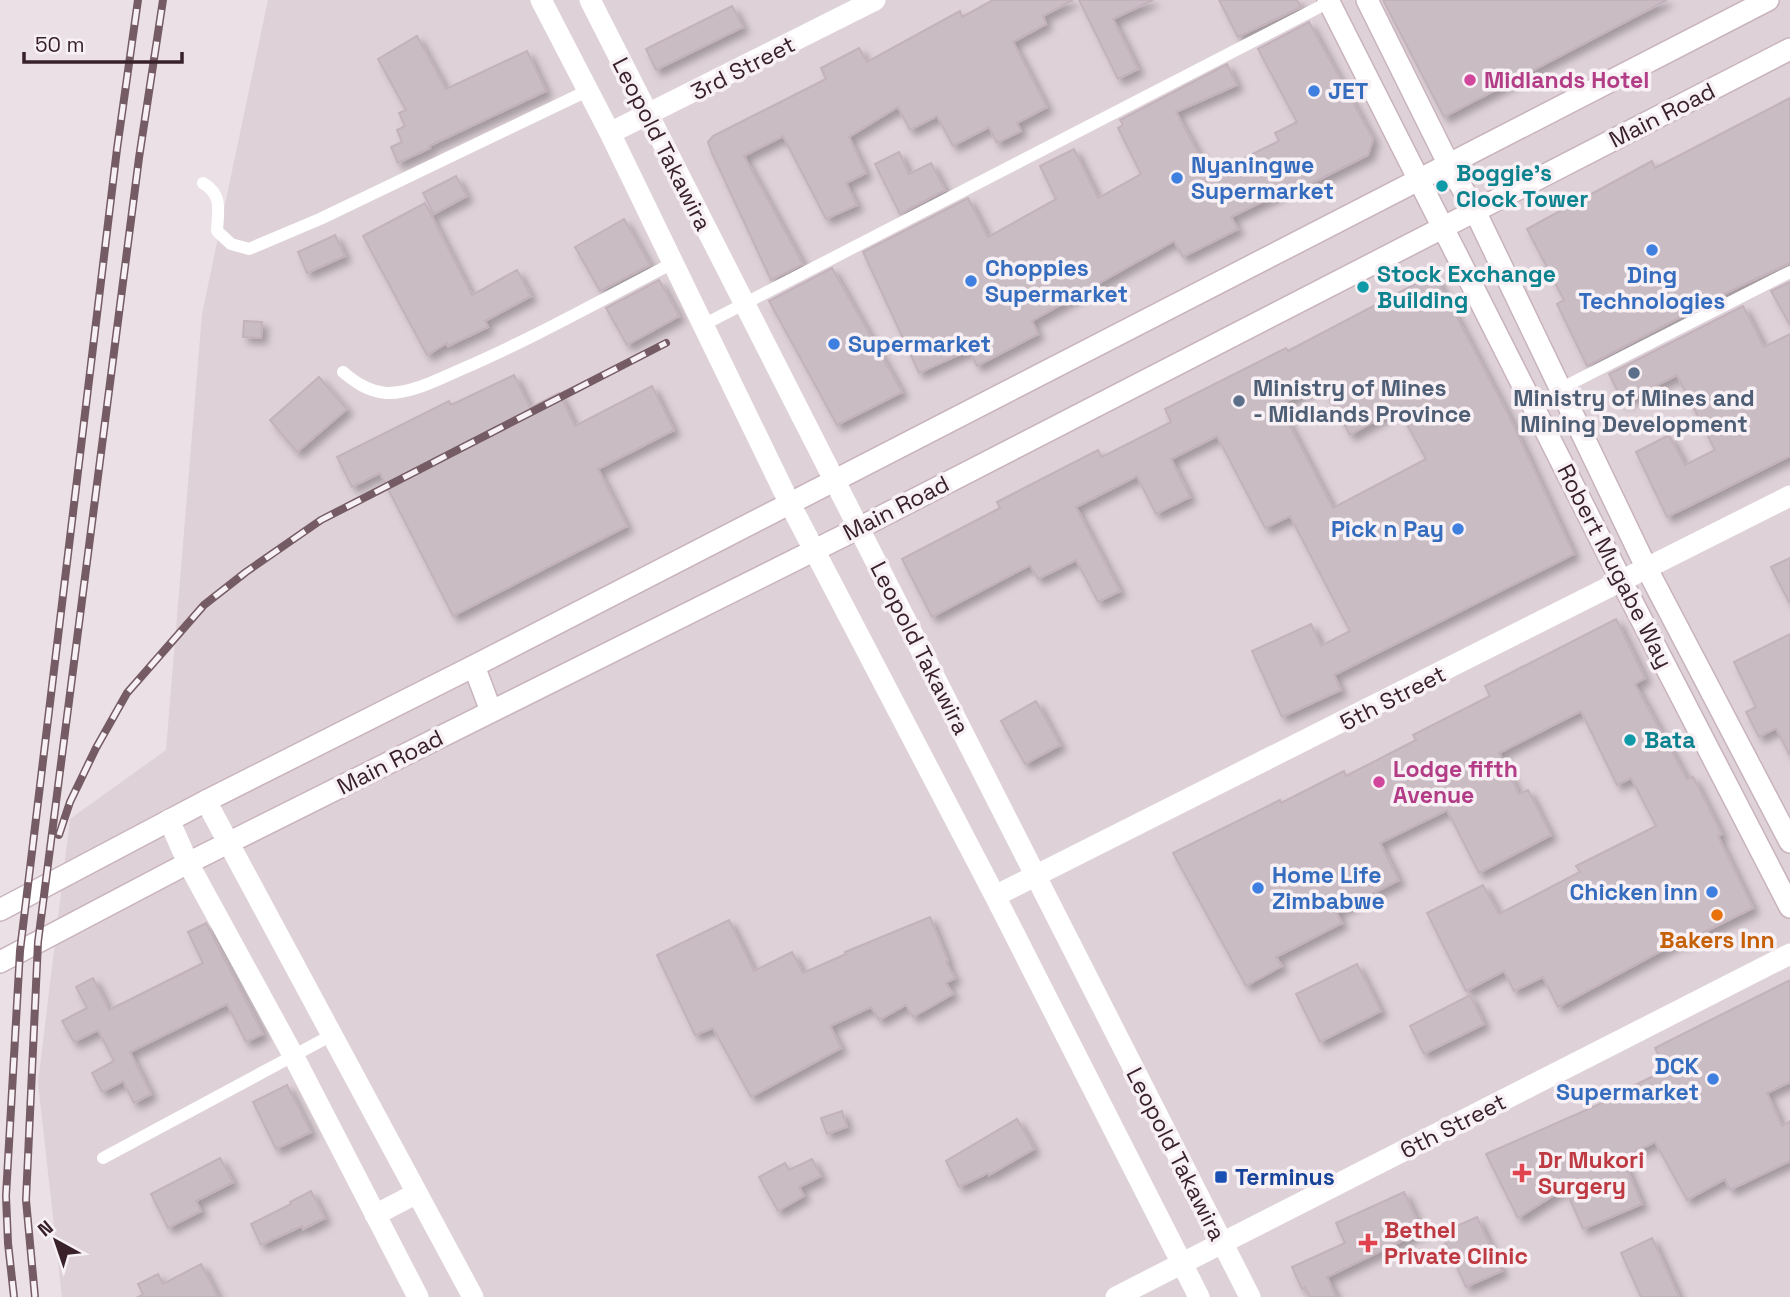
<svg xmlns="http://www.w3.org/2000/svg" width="1790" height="1297" viewBox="0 0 1790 1297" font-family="'Space Grotesk',sans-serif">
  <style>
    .built { fill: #ded1d7 }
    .building { fill: #cabcc3; stroke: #c3b2bb; stroke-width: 2; fill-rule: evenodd; filter: url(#shadow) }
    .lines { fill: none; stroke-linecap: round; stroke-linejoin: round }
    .secondary-casing { stroke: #c9b3bd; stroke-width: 24 }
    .lane { stroke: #fff; stroke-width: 12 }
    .street { stroke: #fff; stroke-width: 21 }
    .secondary { stroke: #fff; stroke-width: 21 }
    .rail-casing { stroke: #755c64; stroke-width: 8 }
    .rail { stroke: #f7f0f4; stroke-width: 5; stroke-dasharray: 16; stroke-linecap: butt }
    .hotel-dot { fill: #d1479c; stroke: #f7f0f4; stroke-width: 2.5 }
    .shop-dot { fill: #3f7fe0; stroke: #f7f0f4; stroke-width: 2.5 }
    .culture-dot { fill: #0f9aa8; stroke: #f7f0f4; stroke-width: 2.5 }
    .service-dot { fill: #5c6f8a; stroke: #f7f0f4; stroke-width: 2.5 }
    .food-dot { fill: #e8710a; stroke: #f7f0f4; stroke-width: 2.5 }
    .health-dot { fill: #e0444e; stroke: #f7f0f4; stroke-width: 2.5 }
    .transit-dot { fill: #1a4fb4; stroke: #f7f0f4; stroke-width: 2.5 }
    .labels { text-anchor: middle; stroke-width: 7; stroke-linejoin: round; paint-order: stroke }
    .street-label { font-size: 23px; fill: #39212a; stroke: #f7f0f4 }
    .hotel-label { font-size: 23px; font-weight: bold; fill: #b23c85; stroke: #f7f0f4; text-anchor: start }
    .shop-label { font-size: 23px; font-weight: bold; fill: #366cbe; stroke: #f7f0f4; text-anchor: start }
    .culture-label { font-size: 23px; font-weight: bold; fill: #0d838f; stroke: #f7f0f4; text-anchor: start }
    .service-label { font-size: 23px; font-weight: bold; fill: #4e5e75; stroke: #f7f0f4; text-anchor: start }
    .food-label { font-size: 23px; font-weight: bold; fill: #c56008; stroke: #f7f0f4 }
    .health-label { font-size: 23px; font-weight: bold; fill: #be3a42; stroke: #f7f0f4; text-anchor: start }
    .transit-label { font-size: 23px; font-weight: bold; fill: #164399; stroke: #f7f0f4; text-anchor: start }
  </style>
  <defs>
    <filter id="shadow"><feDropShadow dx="5.5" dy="5.5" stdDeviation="3.5" flood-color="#0004"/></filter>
  </defs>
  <rect width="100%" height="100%" fill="#eae0e5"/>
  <!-- built -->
  <path class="built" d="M268,0H1790V1297H62L38,1083L70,819L166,750L202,314Z"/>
  <!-- building -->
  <path class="building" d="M993,0H1073L1043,16L1046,24L1013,42L1047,107L1017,123L1021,131L997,143L989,127L953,146L937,116L910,130L898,107L849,137L866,173L846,183L857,205L826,219L783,136L744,156L803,264L771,280L712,153L708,142L713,136L826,79L821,68L859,48L867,62L960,11L962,17Z
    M1079,0H1153L1113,19L1138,69L1118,79Z
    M1219,0H1297L1301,7L1238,37Z
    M1383,0H1667L1444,117Z
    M732,6L743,27L656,70L646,49Z
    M1309,22L1373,139L1368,155L1302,188L1300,183L1231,217L1238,229L1183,257L1174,241L1032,321L1038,334L977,366L969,350L919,373L863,252L968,198L988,237L1056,199L1040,166L1074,149L1098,198L1141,174L1118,128L1123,125L1120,120L1227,64L1237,85L1176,112L1210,175L1279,141L1275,133L1297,122L1258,49Z
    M417,36L446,89L527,51L546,91L429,146L430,148L398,163L391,147L402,142L397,130L405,126L399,113L406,110L378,59Z
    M1790,98V263L1734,289L1587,366L1557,304L1564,300L1527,229L1652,161L1655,168Z
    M899,152L909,174L931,163L945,190L900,214L875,164Z
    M456,176L467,196L434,214L423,193Z
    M425,203L472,295L517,270L531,296L485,321L488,327L448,346L447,343L427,355L363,236Z
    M624,219L650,265L600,291L575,247Z
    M335,235L345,256L307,273L298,252Z
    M832,268L902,392L837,425L769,301Z
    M1434,274L1509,416L1574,554L1334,675L1341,690L1282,717L1252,651L1311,624L1321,646L1350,631L1290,516L1265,528L1217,436L1171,459L1190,497L1156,514L1137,476L1076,507L1120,591L1098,602L1076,560L1038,579L1030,565L932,617L902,559L1000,508L997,502L1098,450L1102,457L1171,422L1165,409L1286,348L1288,351ZM1322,383L1350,435L1398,408L1426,459L1333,508L1279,405Z
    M659,280L679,316L627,345L606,308Z
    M1790,282V325L1771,291Z
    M1743,306L1764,347L1790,334V456L1667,517L1636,452L1669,435L1685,465L1715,450L1677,375L1623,402L1609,374Z
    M244,321L262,322L261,338L243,337Z
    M514,375L530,408L559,393L575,426L652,386L674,430L598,469L627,526L453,616L380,473L352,487L337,457L449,401L451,405Z
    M319,377L347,409L297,452L270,420Z
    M1790,558V604L1771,567Z
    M1616,619L1645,678L1635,684L1687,779L1693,777L1722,834L1718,836L1753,908L1682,943L1681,940L1558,1007L1543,977L1514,991L1504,971L1466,991L1427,913L1483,885L1499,914L1580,872L1576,866L1656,826L1631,778L1617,785L1581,711L1499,753L1519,794L1528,790L1551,835L1479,873L1447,810L1380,843L1399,880L1336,912L1342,923L1276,957L1282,966L1246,986L1173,853L1280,800L1281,803L1344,771L1346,776L1416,740L1413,735L1490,696L1485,686Z
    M1790,634V756L1776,728L1759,737L1746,712L1756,707L1734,662Z
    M1036,701L1060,745L1025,764L1001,721Z
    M930,917L948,961L946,962L955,978L946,983L953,994L913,1017L906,1005L879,1020L871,1007L830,1026L841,1048L751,1097L713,1028L695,1035L657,955L729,920L754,971L792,952L803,973L846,954L845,952Z
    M206,923L263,1034L246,1042L227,1004L130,1052L151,1094L134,1103L123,1081L102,1092L92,1073L114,1061L98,1030L74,1042L62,1021L87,1008L76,987L93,978L109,1010L203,963L188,932Z
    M1357,964L1381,1011L1320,1042L1296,994Z
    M1790,980V1082L1767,1093L1782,1126L1790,1121V1161L1730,1190L1725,1179L1687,1200L1655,1142L1622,1158L1642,1204L1583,1229L1565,1188L1518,1218L1486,1154L1609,1100L1608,1098L1666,1070L1655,1048Z
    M1470,995L1484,1024L1424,1054L1410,1026Z
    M287,1085L311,1132L276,1149L253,1102Z
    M842,1111L847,1127L827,1134L821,1118Z
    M1017,1119L1034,1149L989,1175L988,1173L959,1187L946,1161Z
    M220,1158L233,1182L196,1201L201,1211L168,1228L151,1194Z
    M812,1159L821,1176L799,1187L804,1196L778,1211L759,1177L785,1163L789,1170Z
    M311,1191L325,1218L303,1229L302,1226L261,1245L251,1224L291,1204L290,1202Z
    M1404,1192L1422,1231L1327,1277L1336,1297H1310L1305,1287L1302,1289L1292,1267L1345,1243L1336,1223Z
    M1477,1217L1502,1271L1466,1287L1441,1233Z
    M1652,1238L1679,1297H1641L1621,1253Z
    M201,1264L218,1297H138L143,1294L138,1284L158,1274L163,1284Z"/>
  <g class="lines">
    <!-- secondary casing -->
    <g class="secondary-casing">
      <path id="secondary" d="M1328,0L1622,582L1790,907
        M1367,0L1448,163L1475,211L1647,569L1790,842
        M474,666L491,711
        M0,910L206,801L474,666L1768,0
        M0,962L188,863L859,528L1790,49"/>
    </g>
    <!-- lane -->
    <path class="lane" d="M203,183C223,195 218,210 217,231L231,244L249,249L320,219L587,91
      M703,325L1333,0
      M343,372C356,383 368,391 386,393C411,394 439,379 462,369C534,338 603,299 673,263
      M1560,389L1790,272
      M103,1158L332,1035"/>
    <!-- street -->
    <path class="street" d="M541,0L610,133L789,502L995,896L1199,1297
      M590,0L1250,1297
      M610,133L875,0
      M206,801L473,1297
      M169,820L188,863L293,1055L418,1297
      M995,896L1790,496
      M375,1215L417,1193
      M1116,1297L1790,954"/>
    <!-- secondary -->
    <use href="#secondary" class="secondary"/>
    <!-- rail casing -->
    <g class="rail-casing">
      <path id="rail" d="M59,835L70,802L96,748L127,693L204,605L246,572L321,520L666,343
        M14,1297L8,1243L6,1196L20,951L117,149L138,0
        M35,1297L26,1200L38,942L139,158L163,0"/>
    </g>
    <!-- rail -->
    <use href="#rail" class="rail"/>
  </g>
  <!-- markers -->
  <g class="hotel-dot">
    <circle cx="1470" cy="80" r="7"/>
    <circle cx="1379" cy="782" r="7"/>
  </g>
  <g class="shop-dot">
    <circle cx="1314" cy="91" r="7"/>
    <circle cx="1177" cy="178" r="7"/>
    <circle cx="1652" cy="250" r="7"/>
    <circle cx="971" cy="281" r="7"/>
    <circle cx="834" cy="344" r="7"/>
    <circle cx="1458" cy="529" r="7"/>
    <circle cx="1258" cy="888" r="7"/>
    <circle cx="1712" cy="892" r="7"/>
    <circle cx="1713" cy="1079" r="7"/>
  </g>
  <g class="culture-dot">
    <circle cx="1442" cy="186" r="7"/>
    <circle cx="1363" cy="287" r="7"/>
    <circle cx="1630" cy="740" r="7"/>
  </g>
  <g class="service-dot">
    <circle cx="1634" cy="373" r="7"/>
    <circle cx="1239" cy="401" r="7"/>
  </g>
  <circle class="food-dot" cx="1717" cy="915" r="7"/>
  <g class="health-dot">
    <path d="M1518.5 1162.5h7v7h7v7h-7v7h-7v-7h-7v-7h7z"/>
    <path d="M1364.5 1232.5h7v7h7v7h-7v7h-7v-7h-7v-7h7z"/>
  </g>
  <rect class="transit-dot" x="1214" y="1170" width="14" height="14" rx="3.5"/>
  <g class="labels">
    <!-- street labels -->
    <g class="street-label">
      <text transform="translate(743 68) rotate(-27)" y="8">3rd Street</text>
      <text transform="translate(1662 115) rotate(-27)" y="8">Main Road</text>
      <text transform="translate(662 144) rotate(63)" y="8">Leopold Takawira</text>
      <text transform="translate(896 508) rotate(-27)" y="8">Main Road</text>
      <text transform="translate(1615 566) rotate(63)" y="8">Robert Mugabe Way</text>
      <text transform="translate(920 648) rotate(63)" y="8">Leopold Takawira</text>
      <text transform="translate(1393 698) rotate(-27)" y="8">5th Street</text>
      <text transform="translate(390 762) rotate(-27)" y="8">Main Road</text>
      <text transform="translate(1453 1126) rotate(-27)" y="8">6th Street</text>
      <text transform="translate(1176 1154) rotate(63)" y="8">Leopold Takawira</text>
    </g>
    <!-- hotel labels -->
    <g class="hotel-label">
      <text x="1484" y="88">Midlands Hotel</text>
      <text x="1393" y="777">Lodge fifth<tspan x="1393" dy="26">Avenue</tspan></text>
    </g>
    <!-- shop labels -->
    <g class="shop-label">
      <text x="1328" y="99">JET</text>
      <text x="1191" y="173">Nyaningwe<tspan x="1191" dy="26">Supermarket</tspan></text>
      <text x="985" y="276">Choppies<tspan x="985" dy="26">Supermarket</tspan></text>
      <text x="1652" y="283" text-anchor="middle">Ding<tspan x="1652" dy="26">Technologies</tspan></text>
      <text x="848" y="352">Supermarket</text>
      <text x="1444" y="537" text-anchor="end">Pick n Pay</text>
      <text x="1272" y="883">Home Life<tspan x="1272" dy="26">Zimbabwe</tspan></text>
      <text x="1698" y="900" text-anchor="end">Chicken inn</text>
      <text x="1699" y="1074" text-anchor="end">DCK<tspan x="1699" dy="26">Supermarket</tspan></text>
    </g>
    <!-- culture labels -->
    <g class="culture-label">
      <text x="1456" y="181">Boggie's<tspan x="1456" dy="26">Clock Tower</tspan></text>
      <text x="1377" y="282">Stock Exchange<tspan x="1377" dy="26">Building</tspan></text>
      <text x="1644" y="748">Bata</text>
    </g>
    <!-- service labels -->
    <g class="service-label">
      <text x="1253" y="396">Ministry of Mines<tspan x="1253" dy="26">- Midlands Province</tspan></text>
      <text x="1634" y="406" text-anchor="middle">Ministry of Mines and<tspan x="1634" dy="26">Mining Development</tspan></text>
    </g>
    <!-- food labels -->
    <g class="food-label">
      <text x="1717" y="948">Bakers Inn</text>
    </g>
    <!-- health labels -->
    <g class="health-label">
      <text x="1538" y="1168">Dr Mukori<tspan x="1538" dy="26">Surgery</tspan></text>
      <text x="1384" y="1238">Bethel<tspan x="1384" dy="26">Private Clinic</tspan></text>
    </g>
    <!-- transit labels -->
    <g class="transit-label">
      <text x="1235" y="1185">Terminus</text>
    </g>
  </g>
  <!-- north arrow -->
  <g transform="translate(56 1241) rotate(320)" stroke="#f7f0f4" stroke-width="5" paint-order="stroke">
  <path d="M0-5L12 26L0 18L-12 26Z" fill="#39212a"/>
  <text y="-10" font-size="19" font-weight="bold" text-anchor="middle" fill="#39212a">N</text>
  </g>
  <!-- scale -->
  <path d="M24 52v10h158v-10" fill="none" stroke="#39212a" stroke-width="3.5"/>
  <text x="35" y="52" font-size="21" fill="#39212a" stroke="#f7f0f4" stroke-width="5" paint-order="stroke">50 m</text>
</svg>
